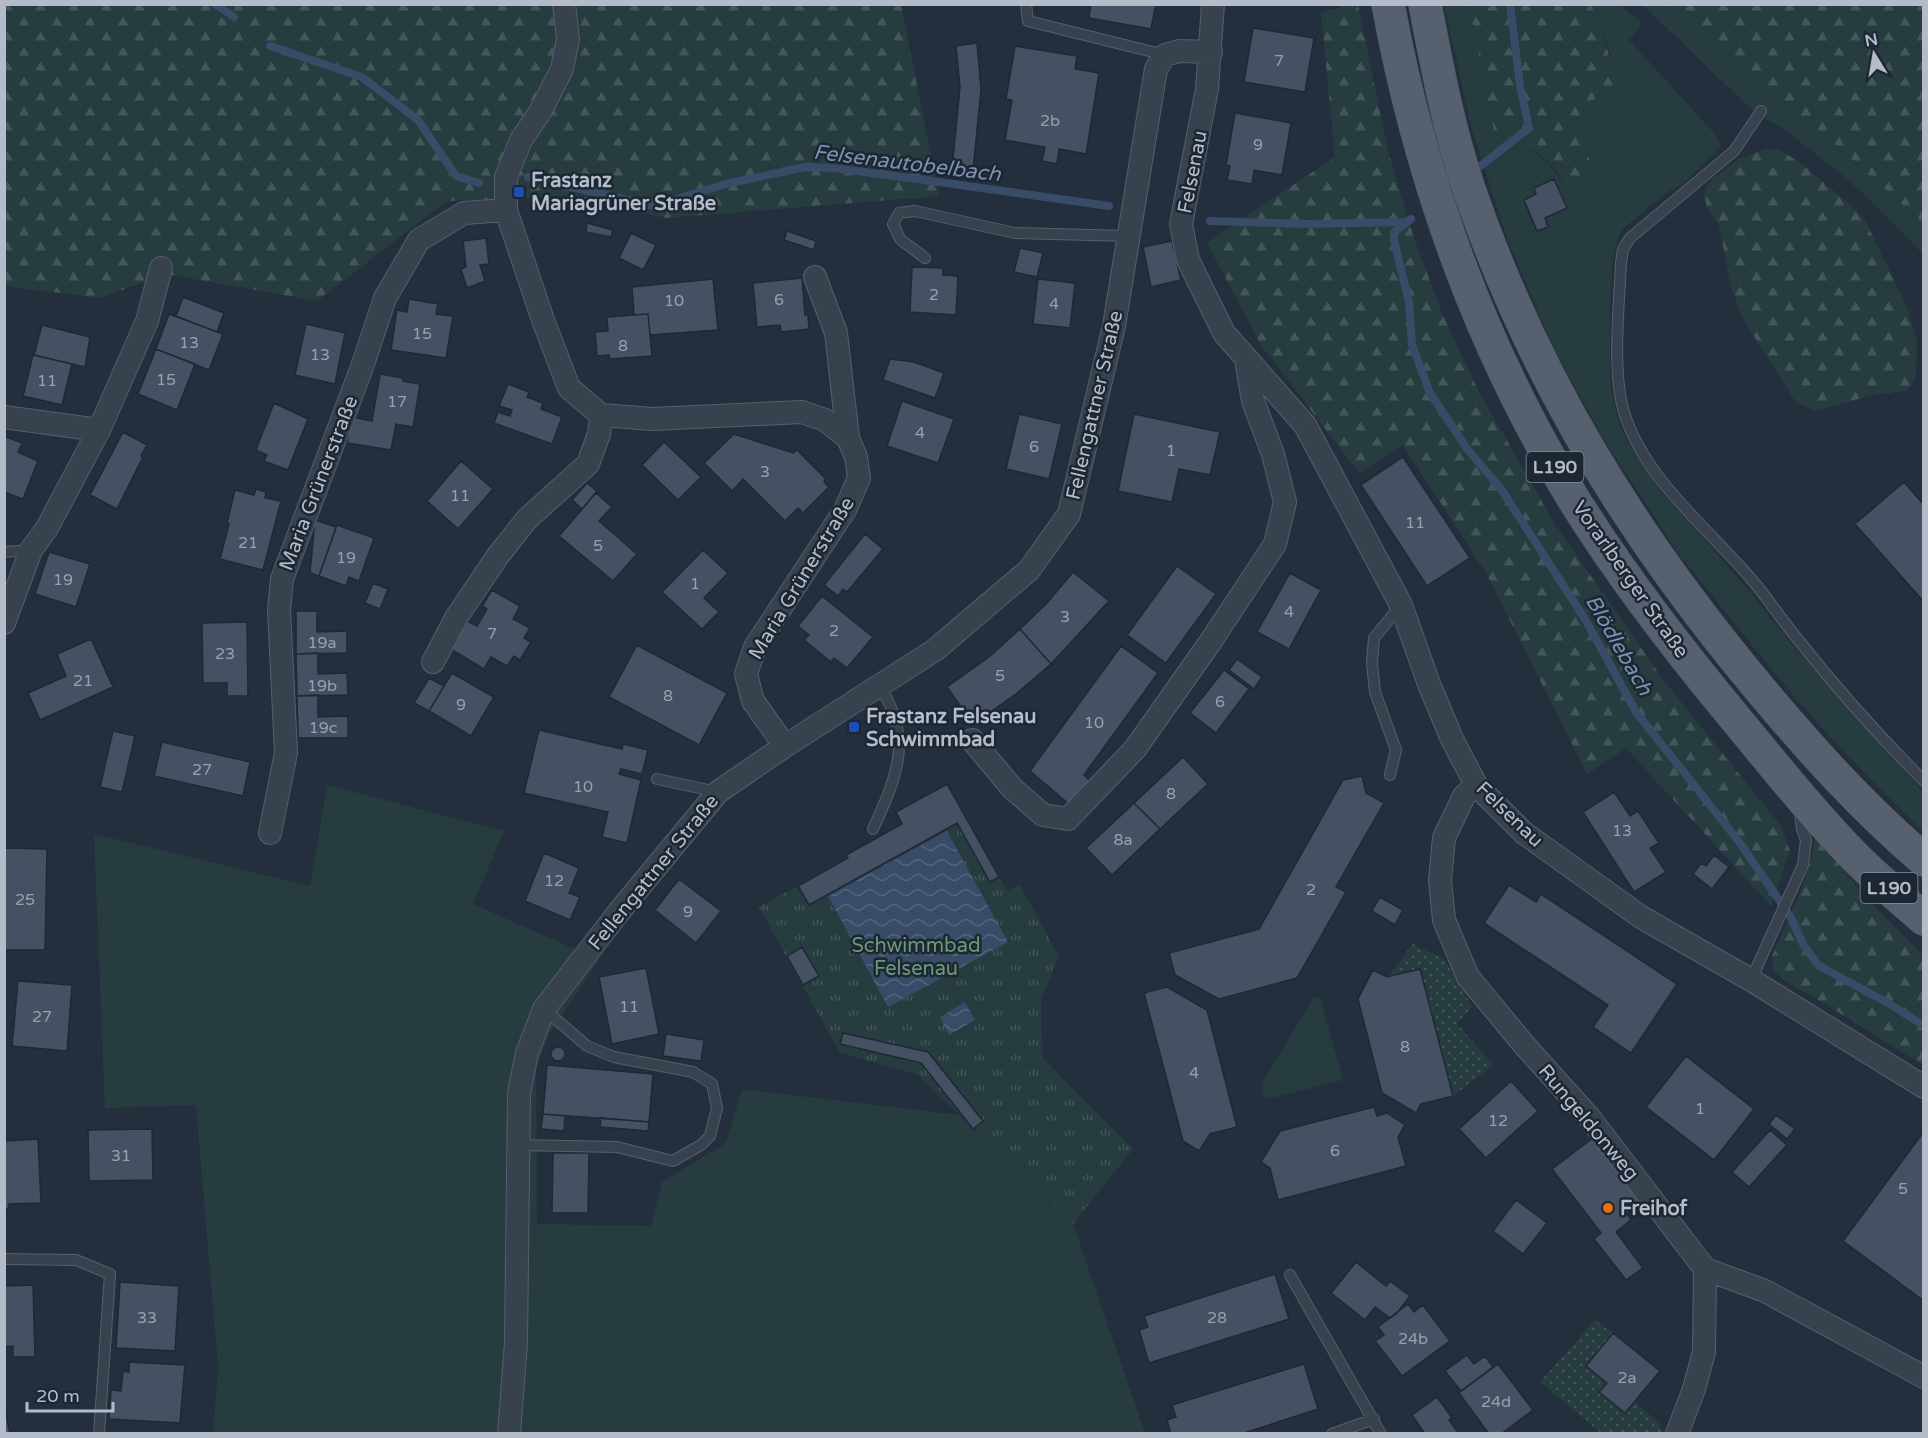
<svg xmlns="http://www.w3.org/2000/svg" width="1928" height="1438" viewBox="0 0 1928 1438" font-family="'Varela Round',sans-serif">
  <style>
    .grass { fill: #263c3f }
    .forest { fill: url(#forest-firs) }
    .park { fill: url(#park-tufts) }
    .garden { fill: url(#garden-dots) }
    .water { fill: url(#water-waves) }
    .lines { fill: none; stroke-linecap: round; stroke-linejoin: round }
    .stream { stroke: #394c67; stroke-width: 8 }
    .building { fill: #455162; stroke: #1f2835; stroke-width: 1.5 }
    .lane-casing { stroke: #565f6c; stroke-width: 12 }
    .street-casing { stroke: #565f6c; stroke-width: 24 }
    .primary-casing { stroke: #414a57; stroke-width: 34 }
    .lane { stroke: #38414e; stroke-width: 10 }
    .street { stroke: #38414e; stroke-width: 22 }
    .primary { stroke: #56606e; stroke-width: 33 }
    .transit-dot { fill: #1a4fb4; stroke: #1d2633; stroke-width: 2 }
    .food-dot { fill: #e8710a; stroke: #1d2633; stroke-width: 2 }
    .labels { text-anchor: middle; stroke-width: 5; stroke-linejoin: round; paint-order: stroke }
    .number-label { font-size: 16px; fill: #98a1af }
    .shield { fill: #1d2633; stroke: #878f9c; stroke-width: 1.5 }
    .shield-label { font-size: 18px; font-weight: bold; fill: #b4bcc9 }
    .street-label { font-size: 20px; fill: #b4bcc9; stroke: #1d2633 }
    .poi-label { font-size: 20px; font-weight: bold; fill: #b4bcc9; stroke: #1d2633; text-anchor: start }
    .park-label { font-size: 20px; fill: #6b9a76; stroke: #1d2633 }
    .water-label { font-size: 21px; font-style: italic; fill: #7c92b1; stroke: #1d2633 }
  </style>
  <defs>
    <pattern id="forest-firs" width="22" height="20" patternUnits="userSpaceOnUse" patternTransform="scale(1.5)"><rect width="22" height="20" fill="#263c3f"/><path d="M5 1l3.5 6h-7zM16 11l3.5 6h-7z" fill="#435659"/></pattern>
    <pattern id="park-tufts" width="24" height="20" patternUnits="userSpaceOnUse" patternTransform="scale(1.5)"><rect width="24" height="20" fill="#263c3f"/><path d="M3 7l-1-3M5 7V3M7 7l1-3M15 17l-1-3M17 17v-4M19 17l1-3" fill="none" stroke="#435659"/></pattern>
    <pattern id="garden-dots" width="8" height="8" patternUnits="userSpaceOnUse" patternTransform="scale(1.5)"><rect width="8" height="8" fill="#263c3f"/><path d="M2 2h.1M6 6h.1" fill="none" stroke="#435659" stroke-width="1.8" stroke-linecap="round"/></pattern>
    <pattern id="water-waves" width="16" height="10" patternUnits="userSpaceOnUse" patternTransform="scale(1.5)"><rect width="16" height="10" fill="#394c67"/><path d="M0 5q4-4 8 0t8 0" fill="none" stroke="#53647b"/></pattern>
  </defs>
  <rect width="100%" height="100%" fill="#242f3e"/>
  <!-- grass -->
  <path class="grass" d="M1444,5H1469L1494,131C1522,146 1548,154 1562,184L1591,178L1589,156L1583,125L1589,106L1600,93L1611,57L1600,23L1591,5H1621L1642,24L1629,40L1714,133L1721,147L1684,183L1666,193L1623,229L1618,238L1612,265L1610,312V370L1612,393L1616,412L1622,431L1633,450L1661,491L1746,587L1793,646L1923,792V832L1847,755L1796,699L1747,639L1678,553L1603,438L1554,349L1508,241L1472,130Z
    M1643,5H1670L1679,17L1784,110L1806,119L1923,223V254L1867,197L1840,173L1782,128L1756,114Z
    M327,785L504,831L473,904L599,960L548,1036L536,1070L537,1224L651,1226L662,1182L726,1143L742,1089L959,1115L1073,1224L1145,1433H213L218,1367L196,1105L105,1108L94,834L310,886Z
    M1314,997L1320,998L1343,1080L1272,1098L1266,1097L1262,1093L1263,1082Z"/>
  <!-- forest -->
  <path class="forest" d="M5,5H901L939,196L666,218L567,196L447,201L317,301L166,274L100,298L5,286Z
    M1340,5H1358L1388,151L1414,238L1441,311L1479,392L1556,526L1665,682L1781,826L1790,851L1771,906L1626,748L1587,774L1485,571L1403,445L1359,473L1261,345L1207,243L1335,157L1321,13L1340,8Z
    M1469,5H1591L1600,23L1617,85L1599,93L1589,106L1583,125L1589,156L1591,178L1577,190L1569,192C1562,185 1560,176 1554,168C1540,151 1513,141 1494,131Z
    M1670,5H1923V223L1806,119L1784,110L1722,58L1679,17Z
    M1766,149L1778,150L1797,160L1853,207L1866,222L1907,307L1917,341L1916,378L1906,391L1876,394L1816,411L1796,402L1743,319L1731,287L1719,225L1707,208L1704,196L1706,188L1714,178L1739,159Z
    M1815,834L1863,895L1923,956V1065L1825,1004L1783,980L1773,969L1772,956C1789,917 1811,877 1815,834Z"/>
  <!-- park -->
  <path class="park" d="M947,784L1007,891L1020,885L1059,957L1041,999L1042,1057L1133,1149L1073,1224L917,1074L840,1053L759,907L847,859L846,855L902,824L896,812Z"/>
  <!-- garden -->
  <path class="garden" d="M1413,944L1444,959L1472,1007L1457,1024L1494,1065L1453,1096L1420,969L1387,977Z
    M1595,1320L1613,1333L1586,1365L1607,1383L1599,1393L1625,1413L1635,1402L1659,1423L1663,1433H1601L1540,1382Z"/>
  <!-- water -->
  <path class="water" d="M947,831L1008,942L888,1007L828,896Z
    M965,1002L975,1020L949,1035L940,1017Z"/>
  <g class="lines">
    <!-- stream -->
    <path class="stream" d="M215,4L234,17
      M270,46L362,77L418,120L456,176L479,183
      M1479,167L1529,128L1520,86L1510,4
      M528,177L654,206L726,184L805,167L834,168L925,180L1109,206
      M1411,219L1394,232V240L1409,302L1412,345L1430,393L1468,450L1501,489L1585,619L1636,712L1740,843L1790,916L1804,946L1819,966L1888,1003L1924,1026
      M1210,221L1306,224L1406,222"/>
  </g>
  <!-- building -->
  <path class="building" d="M1091,4H1156L1151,29L1089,18Z
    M1253,28L1314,38L1305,92L1244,82Z
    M977,43L981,89L973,171L952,169L960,87L956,46Z
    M1015,46L1077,56L1075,69L1099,73L1086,154L1059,149L1057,164L1042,161L1045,147L1005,140L1012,100L1006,99Z
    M1235,113L1291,123L1282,175L1254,170L1252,184L1227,180L1230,166L1226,165Z
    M1554,179L1567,208L1545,218L1548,227L1537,231L1524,200L1536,194L1534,188Z
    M587,223L613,230L611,237L586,232Z
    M787,231L816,241L814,250L784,240Z
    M631,233L656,245L643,270L619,258Z
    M486,238L489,264L480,265L485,281L467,288L461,269L466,267L463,241Z
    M1172,241L1181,280L1151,287L1143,247Z
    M1020,248L1043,253L1037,277L1014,272Z
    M912,267L943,268V275L958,276L956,315L910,312Z
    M802,278L805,315H808L809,329L781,332L780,325L757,327L753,283Z
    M713,279L718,330L650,335L648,314L634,315L632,287Z
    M1038,279L1075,283L1070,328L1033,324Z
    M183,297L224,313L217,332L176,316Z
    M409,299L438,304L436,314L453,316L446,358L391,350L397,310L407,312Z
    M169,314L223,334L209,370L156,349Z
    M648,314L652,356L610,359L609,355L597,356L595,332L608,331L607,317Z
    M306,324L345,333L335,384L295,375Z
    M42,325L90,337L85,367L34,355Z
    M156,349L195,364L177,410L138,394Z
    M33,355L72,364L62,405L23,396Z
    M890,359L914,362L944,373L935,398L883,380Z
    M380,374L403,378V381L420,384L413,427L396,424L391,450L347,443L352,417L372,421Z
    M508,384L529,392L527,397L543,403L541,409L562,417L552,444L494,423L498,412L510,416L512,410L499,406Z
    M902,401L954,419L938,463L887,446Z
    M274,403L308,419L288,470L264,461L267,455L256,450Z
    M1019,414L1062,424L1049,479L1006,469Z
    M1134,414L1220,432L1210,475L1179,469L1172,502L1118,491Z
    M123,432L147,445L141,456L143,457L117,509L90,495Z
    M734,434L793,453L797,450L826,479L824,482L829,487L803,513L798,508L785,521L743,479L732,491L704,463Z
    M4,436L22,443L18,452L38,461L23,499L4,492Z
    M664,442L701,477L678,500L642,465Z
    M1403,457L1470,558L1427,586L1361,485Z
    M461,461L493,489L458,529L427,501Z
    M1904,482L1924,505V602L1855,524Z
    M587,483L597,491L582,509L572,500Z
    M256,489L266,492L265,498L281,501L263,570L220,559L229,524L227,523L235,490L254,495Z
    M596,493L612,507L599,521L637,554L613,581L559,536Z
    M315,520L336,527L319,576L310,573Z
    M337,525L374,538L359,581L349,577L346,586L319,576Z
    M865,534L883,549L847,592L843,589L838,596L824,585Z
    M703,550L728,573L704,598L719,612L702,629L662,592Z
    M49,552L90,564L76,607L35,594Z
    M1177,566L1216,594L1166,663L1127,635Z
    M1073,572L1109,601L1051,664L1020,629L1047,603Z
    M1290,573L1321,590L1289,649L1257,632Z
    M373,583L388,589L380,609L365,603Z
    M492,590L520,606L513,619L530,628L524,638L531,642L520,660L514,656L507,666L491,657L484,669L449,648L465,620L477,626L487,609L482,606Z
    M822,596L873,637L847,668L834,658L831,662L804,640L809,635L798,626Z
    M296,611H317V632L347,631V653L296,654Z
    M247,622L248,696H227V683H203L202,623Z
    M1020,629L1051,664L1016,694L973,724L947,687L989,657Z
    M91,639L113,687L40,720L28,693L66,676L57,654Z
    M637,645L727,693L699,745L609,697Z
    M1121,646L1158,673L1084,775L1091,782L1070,805L1030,771Z
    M318,653V674L347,673L348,695L297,696L296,654Z
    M1237,659L1262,677L1254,689L1229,670Z
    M1224,670L1249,689L1216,733L1190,713Z
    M452,673L494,697L471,736L429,711Z
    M429,678L444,686L429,711L414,703Z
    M318,695V717L348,716V738H298L297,696Z
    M539,730L622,749L623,744L648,750L642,774L621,769L619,774L641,780L627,843L602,837L608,812L524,793Z
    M113,731L135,736L122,792L100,787Z
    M162,742L250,762L243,796L154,776Z
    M1183,757L1208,784L1160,829L1134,803Z
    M1362,776L1366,793L1384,803L1336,887L1346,892L1297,978L1219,999L1175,975L1169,953L1259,929L1343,780Z
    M947,784L999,877L990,882L957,823L809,905L798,886L848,858L846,855L902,824L896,812Z
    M1614,792L1630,816L1638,811L1659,843L1650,848L1666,872L1634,892L1583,812Z
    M1134,803L1160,829L1112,875L1086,848Z
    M4,848L47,849L45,950H4Z
    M544,853L579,868L569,893L580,897L570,920L525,901Z
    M1714,855L1729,867L1712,889L1693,874L1701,863L1706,866Z
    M679,879L721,911L696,943L655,910Z
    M1509,885L1536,902L1541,894L1677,984L1631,1053L1593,1027L1608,1005L1484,923Z
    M1380,897L1403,910L1395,925L1372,911Z
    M802,947L819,976L803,985L787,956Z
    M646,968L659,1034L612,1044L599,977Z
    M1420,969L1453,1096L1421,1104L1416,1113L1382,1093L1358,999L1373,970L1387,977Z
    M18,981L72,985L67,1051L12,1046Z
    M1167,987L1207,1010L1237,1127L1210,1134L1199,1151L1183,1141L1144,993Z
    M843,1033L928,1052L983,1121L973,1129L921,1063L840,1044Z
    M666,1034L704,1040L701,1061L663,1056Z
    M551 1054a7 7 0 1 1 14 0a7 7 0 1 1-14 0Z
    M1686,1056L1754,1109L1714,1160L1646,1107Z
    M547,1065L653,1074L649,1122L543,1114Z
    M1511,1081L1538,1111L1486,1158L1459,1129Z
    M1374,1107L1377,1116L1387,1113L1405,1125L1398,1137L1406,1166L1278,1200L1270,1168L1261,1162L1280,1131Z
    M543,1114L565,1116L564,1131L541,1129Z
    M1776,1115L1795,1129L1787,1139L1769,1124Z
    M601,1118L649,1122L648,1131L600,1127Z
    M152,1129L153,1180L89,1181L88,1130Z
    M1770,1130L1787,1145L1749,1187L1732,1172Z
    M1922,1134L1924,1135V1301L1843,1241Z
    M5,1135L6,1141L38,1139L41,1203L9,1204V1208L4,1209Z
    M1593,1138L1642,1203L1627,1214L1631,1220L1616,1232L1643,1268L1626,1280L1594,1239L1601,1233L1552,1169Z
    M553,1153H589L588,1213H552Z
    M1516,1200L1547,1223L1523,1254L1493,1231Z
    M1356,1262L1386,1286L1390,1281L1410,1296L1397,1313L1390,1318L1375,1307L1365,1320L1331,1293Z
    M1275,1274L1289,1319L1149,1363L1139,1330L1148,1327L1144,1316Z
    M120,1282L179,1286L175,1351L116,1348Z
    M33,1285L35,1357H13V1346L4,1347V1286Z
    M1408,1304L1414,1312L1423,1305L1450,1341L1402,1376L1375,1341L1384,1335L1378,1327Z
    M1613,1333L1660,1371L1625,1413L1599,1392L1607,1383L1586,1366Z
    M1467,1355L1474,1364L1485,1356L1493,1367L1461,1391L1445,1371Z
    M129,1362L185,1365L180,1423L109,1419L111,1390L121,1391L123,1371L129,1372Z
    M1304,1364L1318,1409L1241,1434H1171L1167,1420L1176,1417L1172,1405Z
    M1498,1364L1533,1410L1501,1434H1489L1459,1393Z
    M1437,1397L1452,1418L1449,1420L1459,1434H1425L1412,1415Z
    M4,1414H6L10,1434H4Z"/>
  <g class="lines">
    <!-- lane casing -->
    <g class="lane-casing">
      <path id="lane" d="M1026,4L1028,21L1165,55
        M1761,111L1734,151L1630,238L1623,249L1621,263C1619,306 1612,372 1624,412C1644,479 1709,529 1753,581C1769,600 1783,622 1800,642C1838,690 1880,737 1924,781
        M925,258L900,239L893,224L899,213L915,211L1015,233L1128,236
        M4,552L31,550
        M1390,775L1396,750L1375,692L1372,663L1374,638L1401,605
        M657,779L718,792
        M873,829C897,776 914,739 879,685
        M1751,980L1803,865L1806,840L1802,829L1800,810
        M518,1145L617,1147L673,1161L701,1145L710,1136L717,1108L712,1084L693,1072L614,1057L587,1046L544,1009
        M4,1259L76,1260L110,1274L99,1434
        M1290,1275L1381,1434
        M1332,1434L1374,1419"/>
    </g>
    <!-- street casing -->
    <g class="street-casing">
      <path id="street" d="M564,4L568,39L562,69L540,112L521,140L506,177V210L543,320L569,388L601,415L652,419L802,412L825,420L848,438L856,457L859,478L845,510L755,647L746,674L753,701L785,746
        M1213,4L1207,89L1181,224L1188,260L1224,333L1305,425L1401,605L1429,684L1452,739L1476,785L1524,833L1641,917L1751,980L1924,1087
        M815,277L836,333L848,438
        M4,417L99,430
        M4,623L31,550L47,528L99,430L147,321L161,268
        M433,662L456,618L497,557L527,519L588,464L599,434L601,415
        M972,740L1012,788L1043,815L1068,819L1135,749L1211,641L1275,544L1285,502L1273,454L1253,401L1246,359
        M1476,785L1464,796L1444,838L1440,880L1444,920L1468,977L1526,1047L1589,1117L1705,1269L1765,1291L1924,1377
        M270,833L286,753L279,610L282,579L362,367L385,298L419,240L464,213L506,210
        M509,1434L516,1342L519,1093L527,1053L544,1009L618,913L718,792L785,746L935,650L1029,570L1069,514L1114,326L1156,69L1165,55L1179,51L1211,52
        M1677,1434L1694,1389L1704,1352L1705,1269"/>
    </g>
    <!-- primary casing -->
    <g class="primary-casing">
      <path id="primary" d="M1388,4C1420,177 1480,345 1571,495C1619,573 1676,647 1735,718C1773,764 1813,814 1855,857C1877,879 1901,899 1924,919
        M1425,4C1437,67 1449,131 1470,192C1535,380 1632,536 1759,688C1810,749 1863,808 1924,860"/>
    </g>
    <!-- lane -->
    <use href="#lane" class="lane"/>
    <!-- street -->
    <use href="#street" class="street"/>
    <!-- primary -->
    <use href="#primary" class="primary"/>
  </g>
  <!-- markers -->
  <g class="transit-dot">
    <rect x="513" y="186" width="12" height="12" rx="3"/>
    <rect x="848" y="721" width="12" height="12" rx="3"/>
  </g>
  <circle class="food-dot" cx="1608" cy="1208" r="6"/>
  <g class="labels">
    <!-- number labels -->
    <g class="number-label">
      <text x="1279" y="66">7</text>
      <text x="1050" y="126">2b</text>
      <text x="1258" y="150">9</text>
      <text x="934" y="300">2</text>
      <text x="779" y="305">6</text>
      <text x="674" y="306">10</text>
      <text x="1054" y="309">4</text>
      <text x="422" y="339">15</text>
      <text x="189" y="348">13</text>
      <text x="623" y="351">8</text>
      <text x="320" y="360">13</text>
      <text x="166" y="385">15</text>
      <text x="47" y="386">11</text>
      <text x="397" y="407">17</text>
      <text x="920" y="438">4</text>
      <text x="1034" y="452">6</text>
      <text x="1171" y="456">1</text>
      <text x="765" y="477">3</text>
      <text x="460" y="501">11</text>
      <text x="1415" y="528">11</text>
      <text x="248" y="548">21</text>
      <text x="598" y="551">5</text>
      <text x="346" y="563">19</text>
      <text x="63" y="585">19</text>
      <text x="695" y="589">1</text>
      <text x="1289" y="617">4</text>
      <text x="1065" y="622">3</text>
      <text x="834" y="636">2</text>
      <text x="492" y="639">7</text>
      <text x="322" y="648">19a</text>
      <text x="225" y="659">23</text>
      <text x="1000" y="681">5</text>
      <text x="83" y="686">21</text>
      <text x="322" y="691">19b</text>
      <text x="668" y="701">8</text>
      <text x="1220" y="707">6</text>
      <text x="461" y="710">9</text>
      <text x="1094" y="728">10</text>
      <text x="323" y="733">19c</text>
      <text x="202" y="775">27</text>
      <text x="583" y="792">10</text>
      <text x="1171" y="799">8</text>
      <text x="1622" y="836">13</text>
      <text x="1123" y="845">8a</text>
      <text x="554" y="886">12</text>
      <text x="1311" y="895">2</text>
      <text x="25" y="905">25</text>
      <text x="688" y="917">9</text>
      <text x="629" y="1012">11</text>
      <text x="42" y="1022">27</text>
      <text x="1405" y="1052">8</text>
      <text x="1194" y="1078">4</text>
      <text x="1700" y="1114">1</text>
      <text x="1498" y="1126">12</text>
      <text x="1335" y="1156">6</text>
      <text x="121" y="1161">31</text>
      <text x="1903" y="1194">5</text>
      <text x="147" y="1323">33</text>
      <text x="1217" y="1323">28</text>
      <text x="1413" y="1344">24b</text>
      <text x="1627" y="1383">2a</text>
      <text x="1496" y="1407">24d</text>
    </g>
    <!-- shield labels -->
    <g class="shield">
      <rect x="1526.5" y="452" width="57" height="30" rx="4.5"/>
      <rect x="1860.5" y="873" width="57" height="30" rx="4.5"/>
    </g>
    <g class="shield-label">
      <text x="1555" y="473">L190</text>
      <text x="1889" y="894">L190</text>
    </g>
    <!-- street labels -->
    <g class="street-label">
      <text transform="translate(1192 172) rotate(-79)" y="7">Felsenau</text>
      <text transform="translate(1094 405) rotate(-77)" y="7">Fellengattner Straße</text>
      <text transform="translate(318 483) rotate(-69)" y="7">Maria Grünerstraße</text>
      <text transform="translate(801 578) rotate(-59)" y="7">Maria Grünerstraße</text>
      <text transform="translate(1631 579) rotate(55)" y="7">Vorarlberger Straße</text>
      <text transform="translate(1510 814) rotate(44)" y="7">Felsenau</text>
      <text transform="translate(653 872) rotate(-51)" y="7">Fellengattner Straße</text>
      <text transform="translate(1589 1122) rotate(50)" y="7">Rungeldonweg</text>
    </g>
    <!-- poi labels -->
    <g class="poi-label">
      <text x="531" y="187">Frastanz<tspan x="531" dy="23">Mariagrüner Straße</tspan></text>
      <text x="866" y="723">Frastanz Felsenau<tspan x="866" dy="23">Schwimmbad</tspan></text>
      <text x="1620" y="1215">Freihof</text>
    </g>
    <!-- park labels -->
    <g class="park-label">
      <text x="916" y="952">Schwimmbad<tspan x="916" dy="23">Felsenau</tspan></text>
    </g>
    <!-- water labels -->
    <g class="water-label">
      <text transform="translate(907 163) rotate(7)" y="7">Felsenautobelbach</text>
      <text transform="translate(1619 645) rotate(60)" y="7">Blödlebach</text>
    </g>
  </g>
  <!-- border -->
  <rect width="1928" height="1438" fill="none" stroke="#b4bcc9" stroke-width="12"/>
  <!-- north arrow -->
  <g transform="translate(1874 54) rotate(349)" stroke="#1d2633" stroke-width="4.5" paint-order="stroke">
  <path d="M0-4.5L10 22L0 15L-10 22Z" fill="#b4bcc9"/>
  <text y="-9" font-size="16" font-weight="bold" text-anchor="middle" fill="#b4bcc9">N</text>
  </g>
  <!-- scale -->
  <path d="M27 1402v9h86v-9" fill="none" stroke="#b4bcc9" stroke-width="3"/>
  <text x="36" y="1402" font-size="18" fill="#b4bcc9" stroke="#1d2633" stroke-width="4.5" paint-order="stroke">20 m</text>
</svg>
